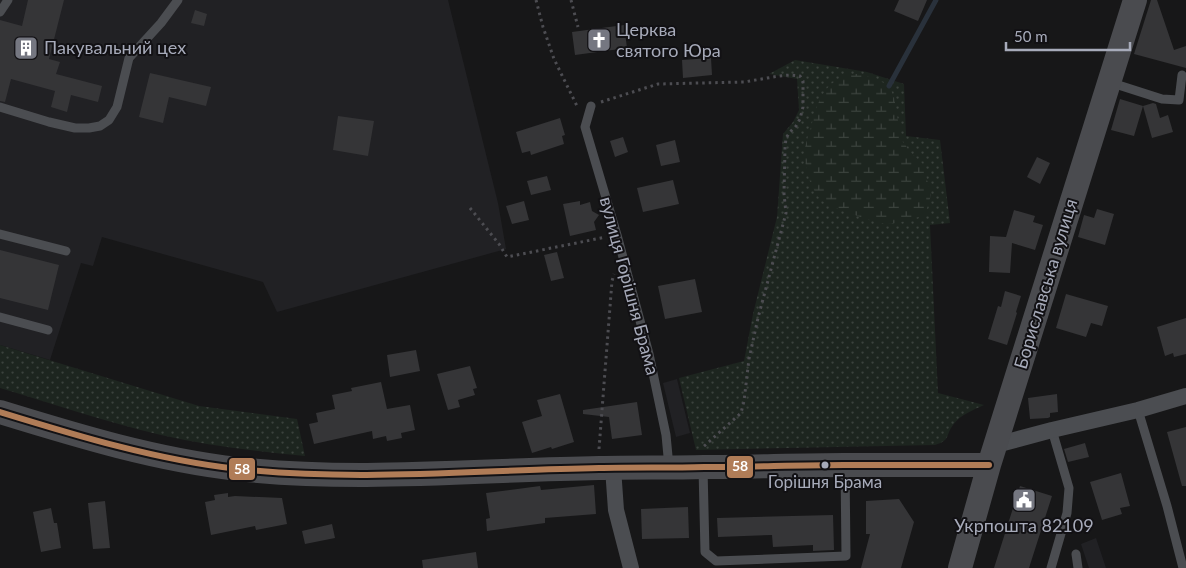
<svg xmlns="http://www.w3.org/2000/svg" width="1186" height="568" viewBox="0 0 1186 568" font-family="Lato,sans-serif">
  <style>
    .built { fill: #212124 }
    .grass { fill: url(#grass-dots) }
    .wetland { fill: url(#wetland-marsh) }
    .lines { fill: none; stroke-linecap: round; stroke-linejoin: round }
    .stream { stroke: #29313b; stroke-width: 5 }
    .building { fill: #353537 }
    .path { stroke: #4d4d52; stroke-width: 3; stroke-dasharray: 2.5 4; stroke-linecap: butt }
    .lane { stroke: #4b4d51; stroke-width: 9 }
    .street { stroke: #4b4d51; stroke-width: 16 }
    .secondary { stroke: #4a4b4f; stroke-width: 24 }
    .bus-1-casing { stroke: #121114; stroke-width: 10 }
    .bus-1 { stroke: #b07c57; stroke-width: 6 }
    .bus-dot { fill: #a7abba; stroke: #121114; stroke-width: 2 }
    .labels { text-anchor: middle; stroke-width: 4; stroke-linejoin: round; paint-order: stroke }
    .bus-label { font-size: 17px; fill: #a7abba; stroke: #121114 }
    .poi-label { font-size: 18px; fill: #a7abba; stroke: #121114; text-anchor: start }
    .street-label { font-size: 18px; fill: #a7abba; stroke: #121114 }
    .line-badge { stroke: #121114; stroke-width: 2 }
    .badge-label { font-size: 14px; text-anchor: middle; font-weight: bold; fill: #fff }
  </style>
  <defs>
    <pattern id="grass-dots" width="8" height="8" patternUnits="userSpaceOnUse" patternTransform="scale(1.25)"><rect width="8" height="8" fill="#1d251f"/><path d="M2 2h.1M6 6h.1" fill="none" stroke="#3b423d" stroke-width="1.8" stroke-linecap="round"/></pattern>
    <pattern id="wetland-marsh" width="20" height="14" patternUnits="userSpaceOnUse" patternTransform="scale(1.25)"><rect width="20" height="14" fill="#1d251f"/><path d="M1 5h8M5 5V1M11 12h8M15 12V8" fill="none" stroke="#3b423d"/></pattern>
  </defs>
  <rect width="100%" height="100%" fill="#171718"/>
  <!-- built -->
  <path class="built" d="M0,0H448L498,203L506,249L277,312L263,282L102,237L93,266L81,263L50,360L0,345Z
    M677,379L690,433L676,437L663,383Z
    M1096,538L1106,568H1089L1081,544Z"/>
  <!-- grass -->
  <path class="grass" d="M795,60L867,72L904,84L906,136L940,140L950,223L930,225L938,393L984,405C973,410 960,415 953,425C945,436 951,440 935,445L696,450L679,378L744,361L753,314L777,217L783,134L793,122L799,110L797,79L769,74Z
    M0,345L199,406L297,419L305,456C257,451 209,446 161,435C107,422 53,404 0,388Z"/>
  <!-- wetland -->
  <path class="wetland" d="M857,74L875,78L889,86L894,97L901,139L910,152L923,164L931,195L925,215C912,219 894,226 880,223C871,221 863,218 855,215C847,213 825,204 820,199C809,186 804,166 805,149C806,141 810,131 812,123C819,97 827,77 857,74Z"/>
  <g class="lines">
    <!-- stream -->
    <path class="stream" d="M889,86L936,0"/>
  </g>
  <!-- building -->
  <path class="building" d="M28,0H64L49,59L60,62L56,74L102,86L98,102L71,95L67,112L51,107L55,91L11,79L5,102L0,101V20L22,26Z
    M899,0H927L918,21L894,11Z
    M1151,0H1157L1174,50L1186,46V68L1134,54Z
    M195,10L207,14L204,26L191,23Z
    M624,25L627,48L575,55L572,32Z
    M711,58L712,75L683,78L682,60Z
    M150,73L211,87L206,106L169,97L163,123L139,117Z
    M1120,99L1143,106L1153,103L1156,104L1160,118L1168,115L1173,132L1152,138L1143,106L1134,136L1111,130Z
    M338,116L374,121L368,156L333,150Z
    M560,118L565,135L562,136L564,144L531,155L530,151L522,153L516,132Z
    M623,137L628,152L615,157L610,141Z
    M675,140L680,162L661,166L656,145Z
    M1037,157L1050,163L1040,184L1027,177Z
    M547,176L551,190L531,195L527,181Z
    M673,180L679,204L643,212L637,188Z
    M524,201L529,220L512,224L506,206Z
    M580,201V205L590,202L592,211L599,215L594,222L596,230L570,236L563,204Z
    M1097,209L1114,214L1105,245L1078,237L1084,215L1094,218Z
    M1014,210L1035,216L1033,222L1043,225L1035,250L1012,243L1010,273L989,272L990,236L1006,237Z
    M0,250L59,265L48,310L0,298Z
    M557,252L564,278L551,281L544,255Z
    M695,279L702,312L665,319L658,286Z
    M1005,291L1021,296L1016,312L1017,313L1007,345L988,339L998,306L1001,307Z
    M1066,294L1108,306L1102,326L1091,323L1086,337L1056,328Z
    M1186,318V354L1174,357L1173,353L1165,356L1157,327Z
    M416,350L420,371L390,377L387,355Z
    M470,366L477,388L473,389L475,395L458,400L460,407L448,410L437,374Z
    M381,382L387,409L410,405L415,430L401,433L402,438L387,441L386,436L373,439L372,431L314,444L309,424L318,422L316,413L335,409L332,395L352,391L351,388Z
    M560,394L574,442L552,449L551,447L532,453L522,422L542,416L537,400Z
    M1057,394L1058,412L1050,413V417L1048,418L1030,419L1028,398Z
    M637,402L642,435L612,439L609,417L583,414V410Z
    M1186,427V486H1182L1167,432Z
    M1085,443L1089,457L1068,462L1064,449Z
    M1121,473L1130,506L1120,508L1122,514L1102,520L1090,482Z
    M594,485L596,514L545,518V523L487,531L486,519L490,518L486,493L540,486L541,490Z
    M1020,486L1052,496L1029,568H994Z
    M228,493V497L235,496L282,498L287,524L256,530L255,526L211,535L205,502L215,500L214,495Z
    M899,499L914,522L901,568H861L870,534H866V501Z
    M105,501L110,548L93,549L88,503Z
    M688,507L689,538L642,539L641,509Z
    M51,508L54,523H57L61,548L41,552L33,512Z
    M833,515L834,550L813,551V545L773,547L772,535L718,537L717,518Z
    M332,524L335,538L305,544L302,531Z
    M476,552L478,568H423L422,560Z"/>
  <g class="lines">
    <!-- path -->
    <path class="path" d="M536,0L543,27L554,59L578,108
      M571,0L578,27
      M601,102L658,84L744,82L779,76L790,75L800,76L803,81V107L800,119L796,126L790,132L786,138L785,148L784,194L786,213L758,318L749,359L744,401L741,413L702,448
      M470,208L499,244L507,257L606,237
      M599,449L612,281L614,274"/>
    <!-- lane -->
    <path class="lane" d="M0,12L8,0
      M1109,82L1162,99L1179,100L1182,75
      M591,106L585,127L617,235L649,354L666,435L669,467
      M0,107L49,122L75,128H89L100,126L109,120L117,107L129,58L161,23L178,0
      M0,234L66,251
      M0,317L48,330
      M1138,410L1167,506L1183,568
      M703,468L705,552L716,561L846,556L845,465
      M1076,554L1078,568
      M1051,568L1067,513L1069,488L1052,430"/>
    <!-- street -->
    <path class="street" d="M996,445L1052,430L1138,410L1186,396
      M613,468L616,510L631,568"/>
    <!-- secondary -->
    <path class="secondary" d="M0,412C78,436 157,460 238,469C358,482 478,470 599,468C634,467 669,468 704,467C751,467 797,465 844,465C892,465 941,465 989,465
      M960,568L989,465L1135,0"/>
    <!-- bus-1 casing -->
    <g class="bus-1-casing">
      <path id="bus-1" d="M0,412C78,436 157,460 238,469C358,482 478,470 599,468C634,467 669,468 704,467C751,467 797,465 844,465C892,465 941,465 989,465"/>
    </g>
    <!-- bus-1 -->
    <use href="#bus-1" class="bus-1"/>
  </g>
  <!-- icons -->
  <defs>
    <g id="church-square" transform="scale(1.25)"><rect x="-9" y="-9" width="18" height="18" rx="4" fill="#757781" stroke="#121114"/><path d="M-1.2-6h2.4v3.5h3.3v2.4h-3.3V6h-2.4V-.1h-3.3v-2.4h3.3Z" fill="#fff"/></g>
    <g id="building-square" transform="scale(1.25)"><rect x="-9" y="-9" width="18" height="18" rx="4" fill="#757781" stroke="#121114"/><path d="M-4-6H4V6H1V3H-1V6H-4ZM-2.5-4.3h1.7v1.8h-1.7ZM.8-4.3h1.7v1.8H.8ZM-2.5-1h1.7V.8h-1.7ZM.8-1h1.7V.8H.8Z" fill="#fff"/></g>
    <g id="civic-square" transform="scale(1.25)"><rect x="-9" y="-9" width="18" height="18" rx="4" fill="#757781" stroke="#121114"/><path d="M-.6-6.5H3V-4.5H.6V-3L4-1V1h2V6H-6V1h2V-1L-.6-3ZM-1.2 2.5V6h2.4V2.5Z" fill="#fff"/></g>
  </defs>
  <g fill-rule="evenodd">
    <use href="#church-square" x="599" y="40"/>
    <use href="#building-square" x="26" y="48"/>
    <use href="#civic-square" x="1024" y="500"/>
  </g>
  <!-- markers -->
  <circle class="bus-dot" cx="825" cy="465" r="4.5"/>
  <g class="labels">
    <!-- bus labels -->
    <g class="bus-label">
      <text x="825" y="488">Горішня Брама</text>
    </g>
    <!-- poi labels -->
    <g class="poi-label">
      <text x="616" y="36">Церква<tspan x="616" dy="21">святого Юра</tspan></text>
      <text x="44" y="54">Пакувальний цех</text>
      <text x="1024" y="532" text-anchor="middle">Укрпошта 82109</text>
    </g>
    <!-- street labels -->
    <g class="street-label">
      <text transform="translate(1046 284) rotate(-73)" y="6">Бориславська вулиця</text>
      <text transform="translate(629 286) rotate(75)" y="6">вулиця Горішня Брама</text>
    </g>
  </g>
  <g class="line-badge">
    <rect x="726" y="455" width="28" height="24" rx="5" fill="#b07c57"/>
    <rect x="228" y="457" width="28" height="24" rx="5" fill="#b07c57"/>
  </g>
  <g class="badge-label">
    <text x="740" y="471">58</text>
    <text x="242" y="474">58</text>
  </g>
  <!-- scale -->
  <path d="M1006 42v8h124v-8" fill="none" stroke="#a7abba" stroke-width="2.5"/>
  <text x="1014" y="42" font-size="15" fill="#a7abba" stroke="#121114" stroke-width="4" paint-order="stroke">50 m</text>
</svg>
